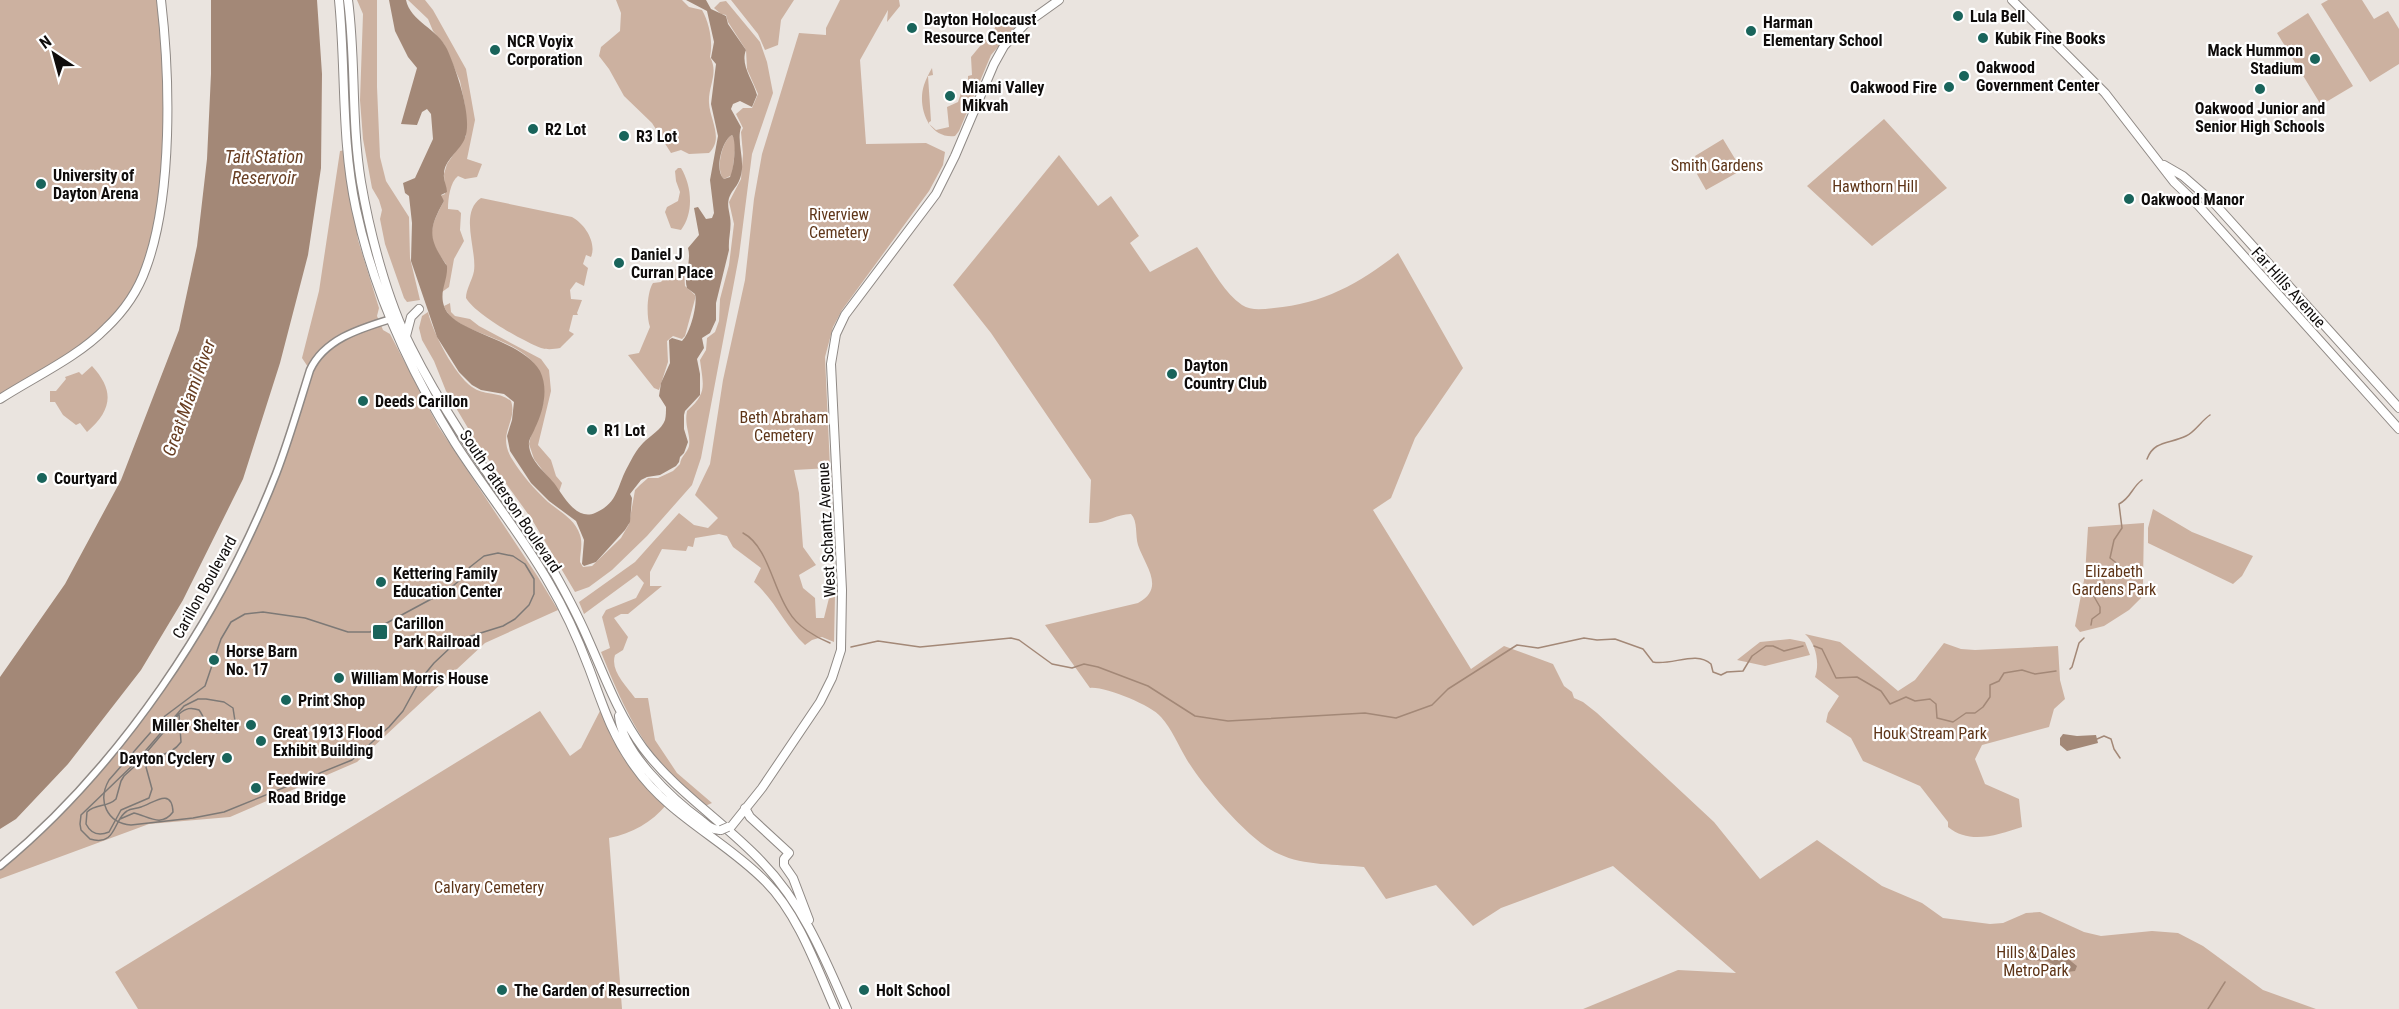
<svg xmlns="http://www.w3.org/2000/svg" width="2399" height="1009" viewBox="0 0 2399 1009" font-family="'Roboto Condensed',sans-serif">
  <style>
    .green { fill: #ccb1a0 }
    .water { fill: #a38877; fill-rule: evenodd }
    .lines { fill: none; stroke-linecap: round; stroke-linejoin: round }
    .stream { stroke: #a38877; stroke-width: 1.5 }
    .minor-casing { stroke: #8f8985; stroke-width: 9 }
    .major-casing { stroke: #8f8985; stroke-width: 10 }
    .minor { stroke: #fff; stroke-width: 6 }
    .major { stroke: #fff; stroke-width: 8 }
    .tram { stroke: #7d7976; stroke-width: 1.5 }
    .rail { stroke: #7d7976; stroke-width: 1.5 }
    .major-bridge-casing { stroke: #8f8985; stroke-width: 10; stroke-linecap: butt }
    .major-bridge { stroke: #fff; stroke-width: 8 }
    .poi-dot { fill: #19645b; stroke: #fff; stroke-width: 2 }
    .labels { text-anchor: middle; stroke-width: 4.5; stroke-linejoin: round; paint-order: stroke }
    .poi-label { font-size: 16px; font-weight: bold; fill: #0f0c0b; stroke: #fff; text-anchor: start }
    .park-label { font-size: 16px; fill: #5e3518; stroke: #fff }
    .street-label { font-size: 16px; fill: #0f0c0b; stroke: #fff }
    .water-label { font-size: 18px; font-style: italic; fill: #683e22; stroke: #fff }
  </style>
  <rect width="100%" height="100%" fill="#eae4df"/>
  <!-- green -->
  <path class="green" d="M0,0H161L167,85L160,208L138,286L106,329L0,399Z
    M357,0H377V87L380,157L386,181L409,217L410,258L420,300L407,302L404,298L385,244L380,219L382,210L379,200L372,188L363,139L360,100L363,14Z
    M408,0H425L433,10L466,69L475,120L467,159L482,164L477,177L465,179L458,176C450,182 448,199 448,209L458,210L461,213L460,230L464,241L454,259L449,287L442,292L446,264C426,238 429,229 444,201L440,196L445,194L444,174L447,164L466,136L465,106L460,81L444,44L433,31L428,19Z
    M616,0H682L689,7L702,10C710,24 713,43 710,57C719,73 708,86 709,103C710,120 724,139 709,153L689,154L681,150L671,153L652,123L624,96L609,69L599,56L601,47L620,31L621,13Z
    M731,0H794L781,20L778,45L765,50L758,34Z
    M840,0H899L900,6L887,22L888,10L860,60L866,144L926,143L945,152L943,165L929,191L842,310L833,327L825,357L830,468L794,470L799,493L803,547L816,565L799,575L803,588L815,598L816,618H824L830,594L835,595L834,642L822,637L812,640L805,645C785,626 775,600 754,582L761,568L733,547L727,536L719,534L695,538L693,547L688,546L686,551L662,549L650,572V586H662L628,614H621L614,618L628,637L623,650L615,655C610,671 626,685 635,698H648L655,740L677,773L712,803L705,806C692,793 676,781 664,767C635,734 617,692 601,652L610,648L602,617L606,610L636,598L644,583L637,575L584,614L579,602L635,562L679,513L694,525L708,528L718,518L695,495L710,464L723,380L745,280L754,199L762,154L799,33L826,35V28Z
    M2328,0H2362L2374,19L2388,11L2399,29V64L2370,82L2321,4Z
    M726,1L760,42L767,62L773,93L752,154L739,256L701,458L692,485L647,536L612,570L589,587L575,592L531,518L478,445L446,391L434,361L422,340L419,328L422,316L428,312C433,333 454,374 472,387C484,396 499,391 511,401C518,423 496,432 512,459C522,475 534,489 548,502C560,512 575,519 580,535C583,544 580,553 580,562L583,567L592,566L621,538L629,524L635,490L640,485L648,478H658L673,471L680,464C681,456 687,453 689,446C691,435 684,426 687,411C708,393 703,385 700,360L706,350L707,338L715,332L719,321L720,299L729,265L734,224L729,202L741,179L743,154L741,132L743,128L736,114L743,108H752L758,94L747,69L746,50L728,22L726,15L721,14L714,8L720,2Z
    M2308,13L2353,86L2321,105L2277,33Z
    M1001,16L1012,22L1019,18L1021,20L991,55L959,131L955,136C928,139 917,106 924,85C926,79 929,73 932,68L933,75L928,76L931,121L928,123L936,130L949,127L947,107L958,102L961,93L968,85V76L972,75L971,57L995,28V22Z
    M1884,119L1947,188L1872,246L1807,186Z
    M732,135L736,142L732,175L724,179C715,171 722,140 732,135Z
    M1723,139L1740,167V171L1706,190L1697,174L1700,166L1695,156Z
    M345,150L358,240L379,308L377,316L383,330L390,334L438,426L538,577L558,610L485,643L357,762L230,817L149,824L0,879V866L77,793L141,714L215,600L266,498L310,370L302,358L319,291L340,151Z
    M1059,155L1098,206L1111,196L1139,236L1130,243L1150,272L1197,247C1210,265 1223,292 1242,305C1251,311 1263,309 1274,308C1322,304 1361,283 1398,253L1463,368L1415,438L1391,498L1373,510L1471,669L1504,646L1553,664L1564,686L1572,692L1574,698L1583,702L1597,713L1714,822L1760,879L1817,840L1882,886L1922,903L1943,918L1990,924L2003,923L2026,913L2040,912L2084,932L2101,936L2152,931L2178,933L2203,946L2263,990L2316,1009H1583L1678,970L1736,973L1613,866L1501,908L1473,926L1436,885L1386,899L1364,867C1337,864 1304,866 1279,854C1250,842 1203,786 1187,760C1178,745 1172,729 1161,717C1151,705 1104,686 1090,688L1045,625L1138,603C1166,588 1145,566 1138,545C1135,536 1138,521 1131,514C1116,514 1106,524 1089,523L1091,480L991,333L953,285Z
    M678,168H681C692,186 694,213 681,230L671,228L665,212L667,207L678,201L680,192L676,181L675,171Z
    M481,198L572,217C585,224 597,243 591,257L586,255L583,264L588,268L584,286L576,282L570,290L571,299L582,300L577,313L578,315H573L569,331L574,334L560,348C554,349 548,350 541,348C523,341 476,315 466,298C466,289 472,281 474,271C477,249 459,213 481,198Z
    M674,269L684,272L685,286L695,295V299L685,336L682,339L673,336L667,341L668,362L659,390L654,388L628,355L639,353L650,327C646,316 647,292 653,283L661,282L669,272Z
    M450,303L451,312L455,316L470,319L479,326L541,359L549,370L551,391L538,445L551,460L556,476L562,483L559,492L534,459L529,444C532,427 543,414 544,396C546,332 456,342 444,306Z
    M92,366C115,391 112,410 87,432L80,423L76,425L63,415L55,402H50V391H56L66,379L65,377L79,372L82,375Z
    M2153,509L2192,532L2253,556L2242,576L2233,584L2148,543V528Z
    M2144,523L2143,582L2141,598L2129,610L2104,626L2080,632L2075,626L2085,575L2088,527Z
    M1805,634L1840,642L1898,691L1915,680L1944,643L1961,649L1975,650L2058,646L2060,680L2065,699L2054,709L2049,727L1982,745L1975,759L1985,784L2019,799L2022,827C1997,835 1970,845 1948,827V822L1920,786L1863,761L1851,738L1826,722L1828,713L1839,696L1815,677C1820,664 1816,643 1805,634Z
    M1790,639L1805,642L1810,655L1765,666L1737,660L1760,642Z
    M602,707L615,736L667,804C651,823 633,833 609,838L622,1009H138L115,972L540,711L570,756L581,748Z"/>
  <!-- water -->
  <path class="water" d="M211,0H317L322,74L321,168L308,255L280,363L243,479L183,600L141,670L68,764L16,819L0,829V677L65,584L121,480L179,330L197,246L207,159L211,74Z
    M389,0H406C410,21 438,29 447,49C456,69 473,117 465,138C460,151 444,160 444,174C443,180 447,186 447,192L441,195L444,201C427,231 429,239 447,266C448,281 439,291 444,306C452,333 521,338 540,371C549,389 543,412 535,428C533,434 528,440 529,445C530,461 545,472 554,483C563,495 576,521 595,513C619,503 617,485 628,466C632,458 637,449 643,443C650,436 662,429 665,420C666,416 666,411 666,407L659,396L661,383L670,363L669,340L672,338L682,341C690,334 698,304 695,294L687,288C683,275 692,262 688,248L699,235L694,208L698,207L706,219L712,218L714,213L710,180L718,136L711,104L716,64L711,58L714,42L707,11L686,0H706L711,9L726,16L728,24L746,50C740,65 753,80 757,95L752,107L740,101L733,104L731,109L741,127C737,140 743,155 742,169C740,186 734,186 729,198C727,205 729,210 730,217C732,228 728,238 729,250L716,303V320L710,333L702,338L704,348L697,359L700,374V395L685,411L684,415V429L688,442L684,453L680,457L679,462L676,466L660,475L647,477L641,480L630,494L632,498L630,522L625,530L596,562L584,566L582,564L584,540L576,521L549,501L531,483L510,451L507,436L512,420L514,402L504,394L481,390L472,385L459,372L437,337L411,261L412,223L409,196L405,193L403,183L415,178L433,139L431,114L427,109L422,112L417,125L401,124L417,68L408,57L395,31ZM732,135C737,141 734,169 730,177L724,179C714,171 722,140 732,135Z
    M2063,734L2077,736L2096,735L2098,743L2067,751L2060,745V738Z
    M2033,947L2062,954L2077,966L2075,971L2067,972L2047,961L2026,960L2027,949Z"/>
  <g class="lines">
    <!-- stream -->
    <path class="stream" d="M2147,459C2154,440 2170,444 2186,436C2195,432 2201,421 2210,415
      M743,533C768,546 773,589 789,612C797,626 815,637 830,643
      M2091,625L2092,619L2100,613V607L2092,593L2095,590H2103C2109,584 2102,580 2100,574L2104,573L2119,579L2122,574L2119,565L2110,558L2114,540L2122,528L2119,504C2131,498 2132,487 2142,480
      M1814,646L1822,649L1836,678L1857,677L1881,691L1890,704L1906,697L1915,701L1930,699L1936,704L1937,718L1953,722L1966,713H1975L1983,707L1990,697V685L1999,681L2004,673L2022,670L2035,674L2056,671
      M851,647L878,641L920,647L1011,638L1019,640L1052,664L1072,668L1084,664L1098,667L1148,686L1195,716L1228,721L1365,713L1396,718L1432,705L1448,689L1517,645L1538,648L1584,638L1597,640L1615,639L1643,649L1653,662C1672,666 1696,650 1711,664L1713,672L1721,675L1727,672L1743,671L1752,656L1766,646H1773L1784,651L1803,646
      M2070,669L2072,667L2079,643L2084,638
      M2097,739L2104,736L2111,739L2114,749L2120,758
      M2208,1009L2225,982"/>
    <!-- minor casing -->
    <g class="minor-casing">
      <path id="minor" d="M0,866C120,767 219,619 276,474C289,440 299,405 310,370C325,338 362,328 394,318"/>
    </g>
    <!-- major casing -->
    <g class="major-casing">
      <path id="major" d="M339,0C346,70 341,140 356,209C374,293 410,371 455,443C485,490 521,534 549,583C565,610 578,639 589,668C603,705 611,734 635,767C669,816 725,840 766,882C798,914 817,968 835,1009
        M348,0C356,60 351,121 361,182C370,234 387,300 411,347C448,421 499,489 546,558C561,584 576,611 588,639C605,677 618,714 643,748C676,792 723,821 761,861C802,903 824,956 847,1009
        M2012,0L2105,93L2174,182L2198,205L2399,429
        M2164,165L2183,176L2214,203L2399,408
        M406,336L411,317L419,309
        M0,399C34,377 78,357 106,328C124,311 138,291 146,268C173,195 170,77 161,0
        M619,716C622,752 673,800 701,820C707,825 713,831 721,830
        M745,808L750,817L789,853L784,859V865L793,878L809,920
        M730,828L762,788L820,702L832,678L841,650L842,590L831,364L836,334L845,315L936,194L955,156L994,64L1004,46L1024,25L1059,0"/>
    </g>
    <!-- minor -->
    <use href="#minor" class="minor"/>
    <!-- major -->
    <use href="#major" class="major"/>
    <!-- tram -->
    <path class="tram" d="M120,819L134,813C148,816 161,828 173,812C172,786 152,804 141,807C136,809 131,808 127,811C113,819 117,847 90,839L81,830L80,824L81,815L134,764L184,706L198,699H206L224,702L233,708L235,721C231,730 218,738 210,728C205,723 203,715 199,710C191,707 186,708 179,714L135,766L124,776L121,781L116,799C107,808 96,803 87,812L86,824C91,834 99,836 109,832L121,810L149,798L152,789L146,767C152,752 169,759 181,742L179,714"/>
    <!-- rail -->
    <path class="rail" d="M498,553L513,556L525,564L534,579V594L529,605L515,619L503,626L471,636L451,647L434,663L420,680L403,711L389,727L352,760L224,812L193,818L131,825C107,823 97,801 109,780L165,716L205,686L221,639L231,622L245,614L263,612L305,618L348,632H370L448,590L460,580L470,567L484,556Z"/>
    <!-- major-bridge casing -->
    <g class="major-bridge-casing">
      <path id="major-bridge" d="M721,830L728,827"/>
    </g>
    <!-- major-bridge -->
    <use href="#major-bridge" class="major-bridge"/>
  </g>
  <!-- markers -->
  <g class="poi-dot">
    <circle cx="1958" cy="16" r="6"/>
    <circle cx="912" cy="28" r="6"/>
    <circle cx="1751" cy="31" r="6"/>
    <circle cx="1983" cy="38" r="6"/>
    <circle cx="495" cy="50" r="6"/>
    <circle cx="2315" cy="59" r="6"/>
    <circle cx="1964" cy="76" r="6"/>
    <circle cx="1949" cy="87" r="6"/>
    <circle cx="2260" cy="89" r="6"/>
    <circle cx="950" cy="96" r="6"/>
    <circle cx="533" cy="129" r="6"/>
    <circle cx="624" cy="136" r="6"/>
    <circle cx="41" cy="184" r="6"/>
    <circle cx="2129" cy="199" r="6"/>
    <circle cx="619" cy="263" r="6"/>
    <circle cx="1172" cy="374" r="6"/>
    <circle cx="363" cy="401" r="6"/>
    <circle cx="592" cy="430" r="6"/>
    <circle cx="42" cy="478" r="6"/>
    <circle cx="381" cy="582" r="6"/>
    <rect x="372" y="624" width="16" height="16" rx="3"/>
    <circle cx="214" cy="660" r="6"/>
    <circle cx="339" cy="678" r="6"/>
    <circle cx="286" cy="700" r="6"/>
    <circle cx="251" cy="725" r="6"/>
    <circle cx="261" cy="741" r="6"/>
    <circle cx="227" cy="758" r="6"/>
    <circle cx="256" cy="788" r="6"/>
    <circle cx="502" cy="990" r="6"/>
    <circle cx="864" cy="990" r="6"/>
  </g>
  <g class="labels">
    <!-- poi labels -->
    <g class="poi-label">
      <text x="1970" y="22">Lula Bell</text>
      <text x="924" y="25">Dayton Holocaust<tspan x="924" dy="18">Resource Center</tspan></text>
      <text x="1763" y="28">Harman<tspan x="1763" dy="18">Elementary School</tspan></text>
      <text x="1995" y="44">Kubik Fine Books</text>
      <text x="507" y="47">NCR Voyix<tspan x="507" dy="18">Corporation</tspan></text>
      <text x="2303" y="56" text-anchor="end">Mack Hummon<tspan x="2303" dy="18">Stadium</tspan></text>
      <text x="1976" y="73">Oakwood<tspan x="1976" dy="18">Government Center</tspan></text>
      <text x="962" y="93">Miami Valley<tspan x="962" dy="18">Mikvah</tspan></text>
      <text x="1937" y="93" text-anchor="end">Oakwood Fire</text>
      <text x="2260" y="114" text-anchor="middle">Oakwood Junior and<tspan x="2260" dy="18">Senior High Schools</tspan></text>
      <text x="545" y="135">R2 Lot</text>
      <text x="636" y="142">R3 Lot</text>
      <text x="53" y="181">University of<tspan x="53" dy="18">Dayton Arena</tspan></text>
      <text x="2141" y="205">Oakwood Manor</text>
      <text x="631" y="260">Daniel J<tspan x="631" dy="18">Curran Place</tspan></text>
      <text x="1184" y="371">Dayton<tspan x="1184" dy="18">Country Club</tspan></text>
      <text x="375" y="407">Deeds Carillon</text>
      <text x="604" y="436">R1 Lot</text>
      <text x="54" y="484">Courtyard</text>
      <text x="393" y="579">Kettering Family<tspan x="393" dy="18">Education Center</tspan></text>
      <text x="394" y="629">Carillon<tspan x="394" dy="18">Park Railroad</tspan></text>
      <text x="226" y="657">Horse Barn<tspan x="226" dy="18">No. 17</tspan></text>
      <text x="351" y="684">William Morris House</text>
      <text x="298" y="706">Print Shop</text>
      <text x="239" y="731" text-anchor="end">Miller Shelter</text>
      <text x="273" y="738">Great 1913 Flood<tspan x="273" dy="18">Exhibit Building</tspan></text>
      <text x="215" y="764" text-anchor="end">Dayton Cyclery</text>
      <text x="268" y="785">Feedwire<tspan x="268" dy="18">Road Bridge</tspan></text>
      <text x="514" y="996">The Garden of Resurrection</text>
      <text x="876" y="996">Holt School</text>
    </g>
    <!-- park labels -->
    <g class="park-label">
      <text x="1717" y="171">Smith Gardens</text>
      <text x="1875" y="192">Hawthorn Hill</text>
      <text x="839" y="220">Riverview<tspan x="839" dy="18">Cemetery</tspan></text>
      <text x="784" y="423">Beth Abraham<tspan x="784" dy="18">Cemetery</tspan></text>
      <text x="2114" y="577">Elizabeth<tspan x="2114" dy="18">Gardens Park</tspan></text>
      <text x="1930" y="739">Houk Stream Park</text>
      <text x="489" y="893">Calvary Cemetery</text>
      <text x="2036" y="958">Hills &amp; Dales<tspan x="2036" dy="18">MetroPark</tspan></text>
    </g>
    <!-- street labels -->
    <g class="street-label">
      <text transform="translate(2289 287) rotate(48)" y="6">Far Hills Avenue</text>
      <text transform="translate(511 501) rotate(56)" y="6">South Patterson Boulevard</text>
      <text transform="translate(826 530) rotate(-93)" y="6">West Schantz Avenue</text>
      <text transform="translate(204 587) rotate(-61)" y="6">Carillon Boulevard</text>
    </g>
    <!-- water labels -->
    <g class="water-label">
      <text x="264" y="163">Tait Station<tspan x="264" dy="21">Reservoir</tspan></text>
      <text transform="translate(189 398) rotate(-70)" y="6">Great Miami River</text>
    </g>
  </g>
  <!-- north arrow -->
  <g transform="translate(54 54) rotate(324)" stroke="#ffffff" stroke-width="4.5" paint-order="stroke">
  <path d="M0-4.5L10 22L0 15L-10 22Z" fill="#0f0c0b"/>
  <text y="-9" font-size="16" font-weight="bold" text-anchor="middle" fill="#0f0c0b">N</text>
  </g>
</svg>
